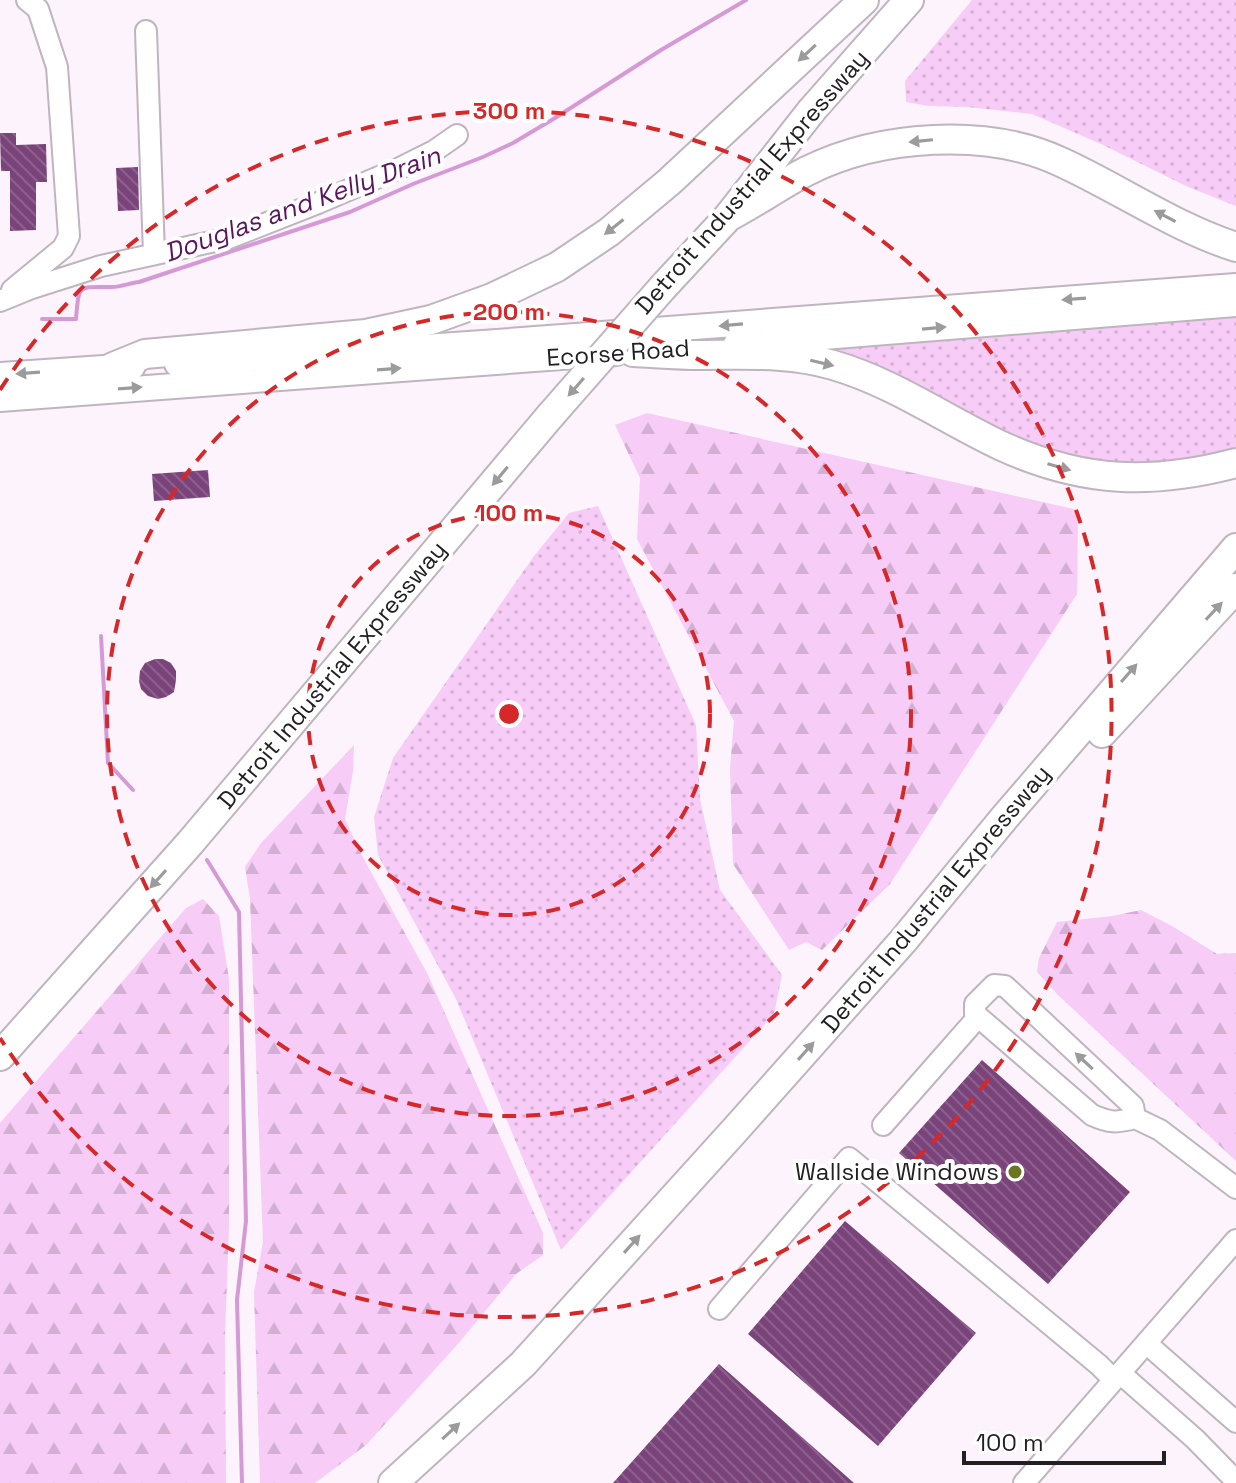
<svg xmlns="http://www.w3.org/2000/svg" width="1236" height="1483" viewBox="0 0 1236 1483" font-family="'Space Grotesk',sans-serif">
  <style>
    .grass { fill: url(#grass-dots) }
    .forest { fill: url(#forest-firs) }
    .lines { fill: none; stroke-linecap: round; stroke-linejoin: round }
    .stream { stroke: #d59ad6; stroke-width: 4 }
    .building { fill: url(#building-back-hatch) }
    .minor-casing { stroke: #beb5be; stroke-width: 24 }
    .major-casing { stroke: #beb5be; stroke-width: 28 }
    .highway-casing { stroke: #beb5be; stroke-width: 32 }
    .minor { stroke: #fff; stroke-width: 20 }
    .major { stroke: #fff; stroke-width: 24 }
    .highway { stroke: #fff; stroke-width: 28 }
    .highway-bridge-casing { stroke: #beb5be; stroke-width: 32; stroke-linecap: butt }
    .highway-bridge { stroke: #fff; stroke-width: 28 }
    .oneway { fill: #9c9b9c }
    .ring { fill: none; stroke: #d62828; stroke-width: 4; stroke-dasharray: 14 10 }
    .poi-dot { fill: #6b751f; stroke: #fff; stroke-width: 3 }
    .labels { text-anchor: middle; stroke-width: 8; stroke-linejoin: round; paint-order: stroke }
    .street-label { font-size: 24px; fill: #232023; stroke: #fff }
    .poi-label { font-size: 24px; fill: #232023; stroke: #fff; text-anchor: end }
    .water-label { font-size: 26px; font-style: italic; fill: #5b155f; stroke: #fff }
    .centre { fill: #d62828; stroke: #fff; stroke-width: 4 }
    .ring-label { font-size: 24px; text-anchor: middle; font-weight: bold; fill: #d62828; stroke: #fff; stroke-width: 8; stroke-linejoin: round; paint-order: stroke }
  </style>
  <defs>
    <pattern id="grass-dots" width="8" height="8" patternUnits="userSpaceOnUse" patternTransform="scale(2)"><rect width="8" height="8" fill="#f7ccf7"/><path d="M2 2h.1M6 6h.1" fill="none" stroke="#d3afd3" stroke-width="1.8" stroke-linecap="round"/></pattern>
    <pattern id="forest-firs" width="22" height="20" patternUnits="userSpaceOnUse" patternTransform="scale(2)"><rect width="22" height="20" fill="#f7ccf7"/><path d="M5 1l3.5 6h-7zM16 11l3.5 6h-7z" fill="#d3afd3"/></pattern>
    <pattern id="building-back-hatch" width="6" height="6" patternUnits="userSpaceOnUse" patternTransform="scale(2)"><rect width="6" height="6" fill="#7a447b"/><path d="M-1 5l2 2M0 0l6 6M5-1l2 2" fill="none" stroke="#8b628c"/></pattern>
  </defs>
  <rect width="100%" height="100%" fill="#fcf3fc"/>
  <!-- grass -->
  <path class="grass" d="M972,0H1236V206L1186,186L1101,144L1032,114L968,107L929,106L906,102L905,81Z
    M1236,312V452L1154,468L1052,455L818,346Z
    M598,506L696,725L700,799L720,890L782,975L774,1014L561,1250L456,999L378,855L374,817L393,758L534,556L569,513Z"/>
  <!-- forest -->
  <path class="forest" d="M647,413L1078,510L1077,594L890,884L822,950L806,942L789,950L733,864L730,768L734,721L637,539L640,478L615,425Z
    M354,745L353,771L345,819L361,854L427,973L543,1233V1255L516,1274L457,1345L366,1445L315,1483H260L254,1292L263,1242L250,899L245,867L261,843Z
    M203,899L219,916L229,979V1226L225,1336L226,1483H0V1123L186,908Z
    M1141,910L1172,926L1217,954L1236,953V1161L1057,994L1037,972L1039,958L1057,922L1112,916Z"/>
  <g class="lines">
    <!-- stream -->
    <path class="stream" d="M42,319H76C79,283 78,287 112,287C121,287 130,283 139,282L350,212L413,184L483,157L513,143L555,118L661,50L746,0
      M101,636L108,763L133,790
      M207,860L239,912L246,1221L237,1300L242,1483"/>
  </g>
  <!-- building -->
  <path class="building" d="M0,133H16V145L46,144L47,182H36V230L10,231V171H1Z
    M138,167L139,210L118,211L116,168Z
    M208,470L210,497L154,501L152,474Z
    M155,659H163L171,663L176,671V680L174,692L166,697L158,699L148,696L141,689L139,681L140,671L145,663Z
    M982,1060L1130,1192L1048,1284L899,1153Z
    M845,1221L976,1333L878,1446L748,1334Z
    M719,1364L854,1483H613Z"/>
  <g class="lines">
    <!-- minor casing -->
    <g class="minor-casing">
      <path id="minor" d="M146,31L154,254
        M12,290L63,248L69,236L57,67L38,9L27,0
        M0,301L32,288L101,266L229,238L318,203L400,168L434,151L457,135
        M1135,1118L1133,1106L1005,986L994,985L975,1004V1014L1092,1115C1110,1123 1116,1123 1135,1118L1160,1130L1236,1188
        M883,1125L978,1017
        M719,1309L849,1158L1099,1365L1114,1380
        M1146,1343L1236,1422
        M1120,1373L1195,1439L1236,1481
        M1024,1483L1236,1240"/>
    </g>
    <!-- major casing -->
    <g class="major-casing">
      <path id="major" d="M736,344L1236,304
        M177,364L483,343L1236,286
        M0,375L133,366
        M0,399L616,353"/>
    </g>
    <!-- highway casing -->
    <g class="highway-casing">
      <path id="highway" d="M728,217C755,203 780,185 807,171C879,135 987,127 1061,162C1120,189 1174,227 1236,247
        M664,286L728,217L812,110L909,0
        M633,352C655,353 677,355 700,355C745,355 790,352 833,365C895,383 946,420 1004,447C1084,483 1152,485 1236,463
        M113,367L145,354L366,334L431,320L492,298L557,267L609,232L669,182L864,0
        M1102,733L1236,588
        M0,1056L190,843L550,416
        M393,1483L523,1364L735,1130L903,941L1005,817L1236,548"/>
    </g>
    <!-- minor -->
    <use href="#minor" class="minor"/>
    <!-- major -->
    <use href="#major" class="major"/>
    <!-- highway -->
    <use href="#highway" class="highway"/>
    <!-- highway-bridge casing -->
    <g class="highway-bridge-casing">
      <path id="highway-bridge" d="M550,416L664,286"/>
    </g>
    <!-- highway-bridge -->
    <use href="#highway-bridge" class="highway-bridge"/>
  </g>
  <!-- one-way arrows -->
  <defs><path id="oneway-solid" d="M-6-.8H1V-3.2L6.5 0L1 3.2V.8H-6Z" transform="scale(2)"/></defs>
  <g class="oneway">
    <use href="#oneway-solid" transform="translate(807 53) rotate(137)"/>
    <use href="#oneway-solid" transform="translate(921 141) rotate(174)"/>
    <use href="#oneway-solid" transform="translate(1165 216) rotate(-152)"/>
    <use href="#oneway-solid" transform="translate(614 227) rotate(142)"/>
    <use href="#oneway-solid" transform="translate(1074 299) rotate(176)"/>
    <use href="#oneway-solid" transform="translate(731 325) rotate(175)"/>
    <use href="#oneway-solid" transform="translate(934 328) rotate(-5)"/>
    <use href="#oneway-solid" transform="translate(822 363) rotate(13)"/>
    <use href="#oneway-solid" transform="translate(389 369) rotate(-4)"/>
    <use href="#oneway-solid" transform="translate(28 373) rotate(176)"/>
    <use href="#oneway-solid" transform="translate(576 387) rotate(131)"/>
    <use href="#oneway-solid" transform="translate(130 388) rotate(-4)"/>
    <use href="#oneway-solid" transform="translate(1059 467) rotate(16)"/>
    <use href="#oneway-solid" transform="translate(500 476) rotate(130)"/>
    <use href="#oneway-solid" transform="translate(1214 611) rotate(-47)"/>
    <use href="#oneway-solid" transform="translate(1129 673) rotate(-49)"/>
    <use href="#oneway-solid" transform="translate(158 879) rotate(132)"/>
    <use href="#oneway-solid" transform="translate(806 1051) rotate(-48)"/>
    <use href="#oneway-solid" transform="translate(1084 1061) rotate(-137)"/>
    <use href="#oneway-solid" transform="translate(632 1244) rotate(-48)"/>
    <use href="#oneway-solid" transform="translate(451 1431) rotate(-43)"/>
  </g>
  <!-- distance rings -->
  <g class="ring">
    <circle cx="509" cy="714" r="201"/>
    <circle cx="509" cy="714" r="402"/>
    <path d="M0 390A603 603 0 1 1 0 1038"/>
  </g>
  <!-- markers -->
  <circle class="poi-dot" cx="1015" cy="1172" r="8"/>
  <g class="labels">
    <!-- street labels -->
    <g class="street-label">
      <text transform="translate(752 182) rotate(-49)" y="8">Detroit Industrial Expressway</text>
      <text transform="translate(618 353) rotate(-4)" y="8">Ecorse Road</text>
      <text transform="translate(332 675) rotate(-50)" y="8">Detroit Industrial Expressway</text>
      <text transform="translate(936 899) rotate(-50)" y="8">Detroit Industrial Expressway</text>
    </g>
    <!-- poi labels -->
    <g class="poi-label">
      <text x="999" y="1180">Wallside Windows</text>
    </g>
    <!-- water labels -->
    <g class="water-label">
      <text transform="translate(302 204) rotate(-20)" y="9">Douglas and Kelly Drain</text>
    </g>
  </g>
  <circle cx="509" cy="714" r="12" class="centre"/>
  <g class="ring-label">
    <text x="509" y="119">300 m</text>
    <text x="509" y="320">200 m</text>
    <text x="509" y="521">100 m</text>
  </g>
  <!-- scale -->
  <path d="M964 1451v12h200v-12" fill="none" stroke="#232023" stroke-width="4"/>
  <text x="976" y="1451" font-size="24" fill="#232023" stroke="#ffffff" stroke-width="6" paint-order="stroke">100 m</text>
</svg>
